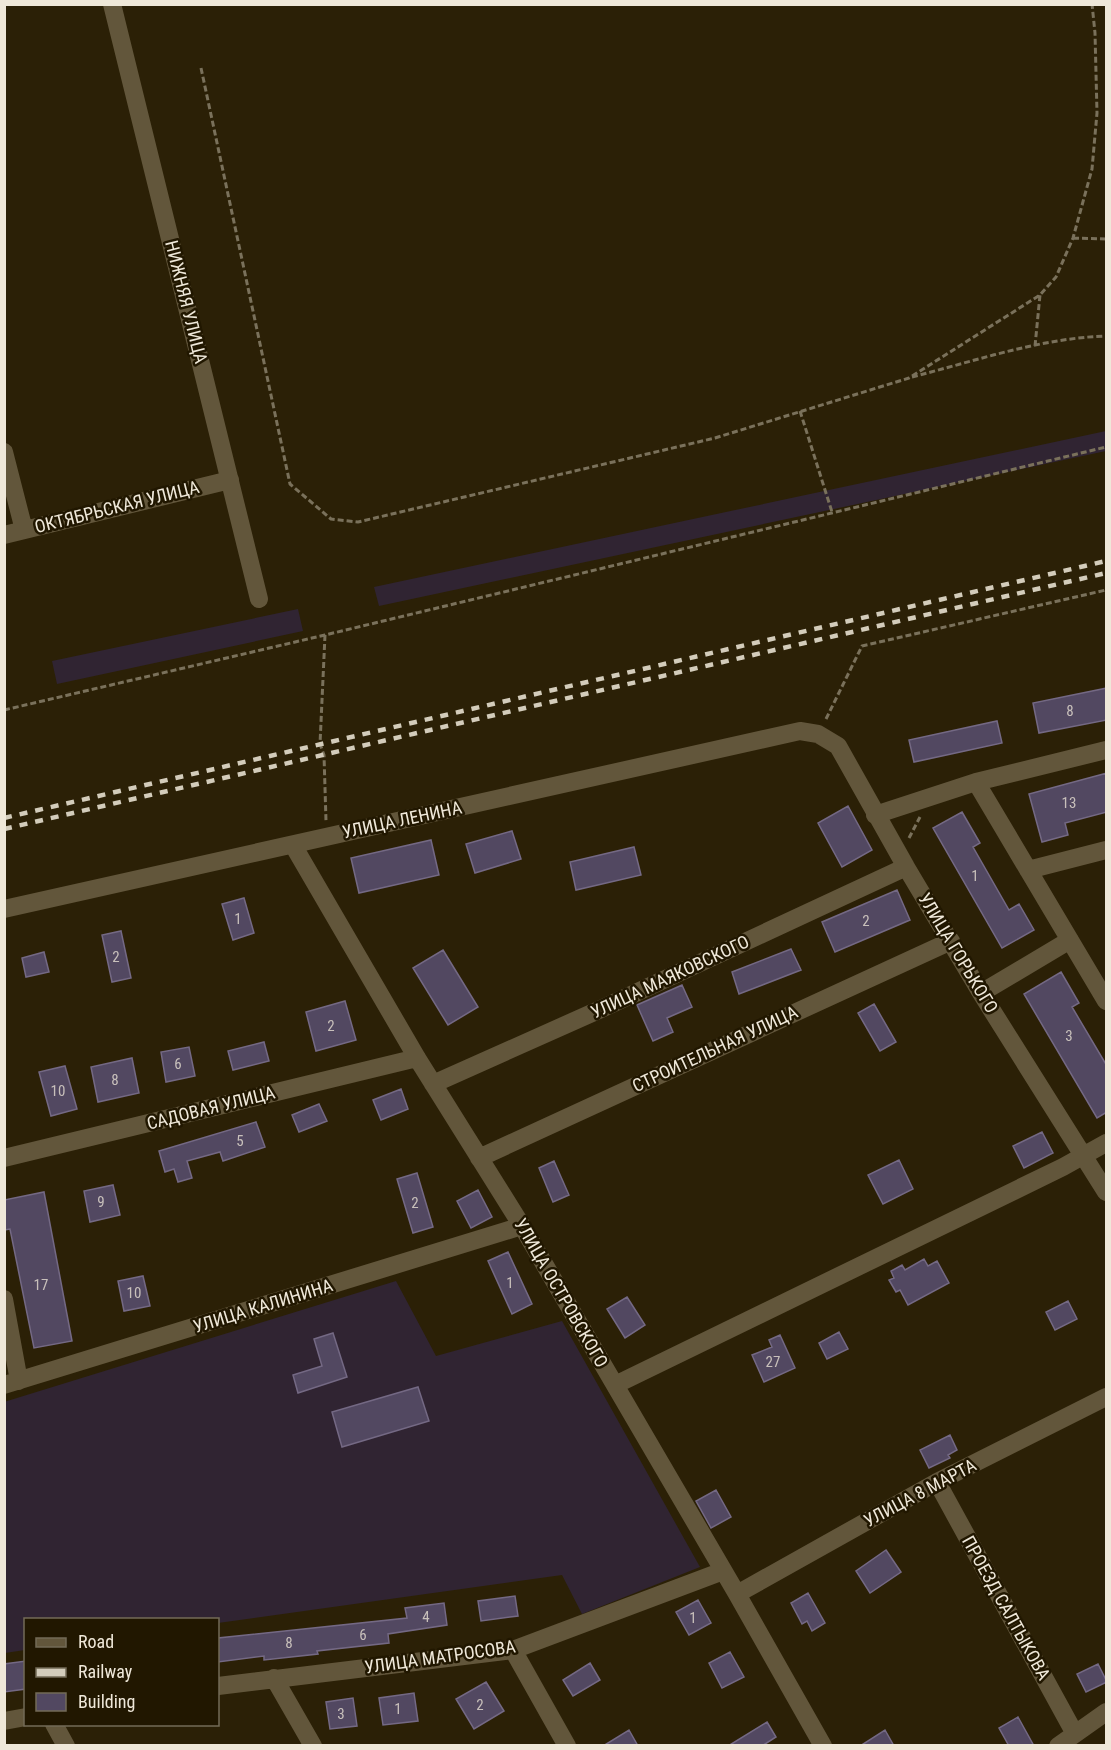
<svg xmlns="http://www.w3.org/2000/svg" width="1111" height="1750" viewBox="0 0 1111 1750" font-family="'Roboto Condensed',sans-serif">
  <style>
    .industrial { fill: #302432 }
    .building { fill: #524861; stroke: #746984; stroke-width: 1.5 }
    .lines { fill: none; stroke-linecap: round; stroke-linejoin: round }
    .path { stroke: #7a715b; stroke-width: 3; stroke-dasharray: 6 3; stroke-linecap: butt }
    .minor { stroke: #62563b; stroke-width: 18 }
    .rail { stroke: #d3ccbb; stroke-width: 4.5; stroke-dasharray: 8 8; stroke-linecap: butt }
    .labels { text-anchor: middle; stroke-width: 5; stroke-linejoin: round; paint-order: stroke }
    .number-label { font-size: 15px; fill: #c8c0bb }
    .street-label { font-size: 18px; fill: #efe8d9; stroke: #211700 }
  </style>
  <rect width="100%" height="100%" fill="#2b2006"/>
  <!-- industrial -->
  <path class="industrial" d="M1106,431V451L379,606L374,587Z
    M298,609L303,631L57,684L52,661Z
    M396,1281L436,1356L562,1321L700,1567L582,1614L562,1575L218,1623V1620H26L25,1650L5,1653L4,1402Z"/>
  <!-- building -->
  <path class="building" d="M1107,688V720L1039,733L1033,703Z
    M997,721L1002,743L914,762L909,740Z
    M1107,773V812L1065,823L1068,835L1042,842L1029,794Z
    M848,806L872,850L842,867L818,823Z
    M962,812L980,843L973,847L1009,910L1019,904L1034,930L1002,948L933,828Z
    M512,831L521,859L475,873L466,844Z
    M431,840L439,875L359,893L351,858Z
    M634,847L641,875L576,890L570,862Z
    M897,890L910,920L835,952L822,922Z
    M244,898L254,933L233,940L222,904Z
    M121,931L131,978L112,982L102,935Z
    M791,949L801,970L739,994L732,972Z
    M443,950L478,1007L448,1025L413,968Z
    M44,952L49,972L26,977L22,958Z
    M1061,972L1079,1003L1072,1007L1107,1066V1112L1097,1118L1024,994Z
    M682,985L692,1007L667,1018L673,1032L653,1041L637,1005Z
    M345,1001L356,1040L316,1051L306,1012Z
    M874,1004L896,1042L880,1051L858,1013Z
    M264,1042L269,1061L233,1070L228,1051Z
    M189,1047L195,1076L166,1082L161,1052Z
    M132,1058L139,1093L98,1102L91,1067Z
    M65,1066L77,1109L51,1116L39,1072Z
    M401,1089L408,1109L381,1120L373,1100Z
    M319,1104L327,1121L299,1132L292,1115Z
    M256,1122L265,1147L223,1161L220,1152L187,1161L192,1178L178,1182L174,1169L165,1172L159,1151Z
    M1042,1132L1053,1153L1024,1168L1013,1146Z
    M899,1160L913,1189L883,1204L868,1175Z
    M554,1161L569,1195L553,1202L539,1168Z
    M417,1173L433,1227L413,1233L397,1179Z
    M113,1185L120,1215L90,1222L84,1191Z
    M478,1190L492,1217L471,1228L457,1201Z
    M44,1192L72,1341L34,1348L10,1229L4,1230V1200Z
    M508,1252L532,1304L512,1314L488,1261Z
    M924,1259L928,1266L937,1261L949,1283L908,1305L900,1290L896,1292L889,1280L894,1278L891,1271L902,1265L905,1270Z
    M143,1276L150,1306L124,1311L118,1281Z
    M627,1297L645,1325L625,1338L607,1309Z
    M1068,1301L1077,1319L1055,1330L1046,1312Z
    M839,1332L848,1349L827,1359L819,1343Z
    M333,1333L347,1377L298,1393L293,1375L322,1366L314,1339Z
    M780,1335L795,1368L764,1382L752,1355L772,1347L769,1340Z
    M418,1387L429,1421L342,1447L332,1412Z
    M950,1435L957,1450L948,1455L950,1458L929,1468L920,1450Z
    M716,1490L731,1517L711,1528L696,1501Z
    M886,1550L901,1572L870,1593L856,1571Z
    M808,1593L825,1623L812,1631L807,1621L802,1624L791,1603Z
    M515,1596L518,1616L481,1621L478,1601Z
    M698,1600L711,1623L689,1635L676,1612Z
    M444,1603L447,1625L388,1634L389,1643L317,1651L318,1654L264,1660V1656L218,1662V1638L407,1618L405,1608Z
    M730,1652L744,1677L722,1688L709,1663Z
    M26,1661V1689L4,1692V1664Z
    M590,1663L600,1680L573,1696L563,1680Z
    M1098,1664L1107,1682L1086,1692L1077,1674Z
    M486,1682L504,1711L474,1729L456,1699Z
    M414,1693L418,1721L383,1725L379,1698Z
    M353,1698L357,1726L330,1729L326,1702Z
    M1018,1717L1034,1746H1009L999,1728Z
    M767,1722L776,1737L762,1746H728Z
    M629,1730L638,1746H603Z
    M885,1730L894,1746H860Z"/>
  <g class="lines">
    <!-- path -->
    <path class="path" d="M201,68L290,484L331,519L358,522L715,438L909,378L1040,295L1056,277L1073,238L1092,169L1097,113L1095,33L1092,4
      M1073,238L1106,239
      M1035,346L1040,295
      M912,377C975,361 1041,338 1106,336
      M800,411L832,512
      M325,635L320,744L324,755L326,821
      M4,710L325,635L1106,447
      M826,719L862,646L1106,590
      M909,838L920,817"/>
    <!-- minor -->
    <path class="minor" d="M112,4L259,599
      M4,452L24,530
      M4,535L230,480
      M976,782L1106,1001
      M875,815L976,782L1106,750
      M293,845L417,1058L522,1226L737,1594L823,1746
      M1028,870L1106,850
      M4,909L800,731L818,734L838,746L906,867L981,993L1106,1192
      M981,993L1070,940
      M433,1084L601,1009L906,867
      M4,1158L417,1058
      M479,1158L951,941
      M4,1299L19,1381
      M4,1385L522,1226
      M615,1385L1063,1167L1106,1143
      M937,1482L1075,1734
      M737,1594L937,1482L1106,1397
      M513,1650L567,1746
      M274,1678L313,1746
      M218,1686L513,1650L723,1571
      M4,1721L26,1717
      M54,1724L66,1746
      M1058,1746L1106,1712"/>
    <!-- rail -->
    <path class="rail" d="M4,818L1106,561
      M4,829L1106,573"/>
  </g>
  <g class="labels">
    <!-- number labels -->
    <g class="number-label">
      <text x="1070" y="716">8</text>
      <text x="1069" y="808">13</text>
      <text x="975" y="881">1</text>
      <text x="238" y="924">1</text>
      <text x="866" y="926">2</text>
      <text x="116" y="962">2</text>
      <text x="331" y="1031">2</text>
      <text x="1069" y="1041">3</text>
      <text x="178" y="1069">6</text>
      <text x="115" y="1085">8</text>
      <text x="58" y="1096">10</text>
      <text x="240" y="1146">5</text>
      <text x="101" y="1207">9</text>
      <text x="415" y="1208">2</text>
      <text x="510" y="1288">1</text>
      <text x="41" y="1290">17</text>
      <text x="134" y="1298">10</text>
      <text x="773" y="1367">27</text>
      <text x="426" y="1622">4</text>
      <text x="693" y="1623">1</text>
      <text x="363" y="1640">6</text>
      <text x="289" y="1648">8</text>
      <text x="480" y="1710">2</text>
      <text x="398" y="1714">1</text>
      <text x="341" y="1719">3</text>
    </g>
    <!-- street labels -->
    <g class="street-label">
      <text transform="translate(186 302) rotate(76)" y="6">НИЖНЯЯ УЛИЦА</text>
      <text transform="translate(117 507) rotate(-14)" y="6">ОКТЯБРЬСКАЯ УЛИЦА</text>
      <text transform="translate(402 820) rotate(-12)" y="6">УЛИЦА ЛЕНИНА</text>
      <text transform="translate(958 953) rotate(59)" y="6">УЛИЦА ГОРЬКОГО</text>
      <text transform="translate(670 977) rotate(-25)" y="6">УЛИЦА МАЯКОВСКОГО</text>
      <text transform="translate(715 1049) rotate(-25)" y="6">СТРОИТЕЛЬНАЯ УЛИЦА</text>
      <text transform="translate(211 1108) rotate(-14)" y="6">САДОВАЯ УЛИЦА</text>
      <text transform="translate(561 1293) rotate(60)" y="6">УЛИЦА ОСТРОВСКОГО</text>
      <text transform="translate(263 1306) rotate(-17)" y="6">УЛИЦА КАЛИНИНА</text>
      <text transform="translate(920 1493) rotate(-28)" y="6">УЛИЦА 8 МАРТА</text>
      <text transform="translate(1006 1608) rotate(61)" y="6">ПРОЕЗД САЛТЫКОВА</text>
      <text transform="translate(440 1657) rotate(-8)" y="6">УЛИЦА МАТРОСОВА</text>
    </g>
  </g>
  <!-- border -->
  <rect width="1111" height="1750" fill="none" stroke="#efe8d9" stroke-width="12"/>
  <!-- legend -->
  <rect x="24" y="1618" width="195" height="108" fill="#211700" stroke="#736b57" stroke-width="1.5"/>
  <rect x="36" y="1638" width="30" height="9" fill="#62563b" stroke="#736b57" stroke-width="1.5"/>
  <text x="78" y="1648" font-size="18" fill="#efe8d9">Road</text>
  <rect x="36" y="1668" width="30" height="9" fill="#d3ccbb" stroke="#736b57" stroke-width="1.5"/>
  <text x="78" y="1678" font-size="18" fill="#efe8d9">Railway</text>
  <rect x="36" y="1693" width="30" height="18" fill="#524861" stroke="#736b57" stroke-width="1.5"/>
  <text x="78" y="1708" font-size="18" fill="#efe8d9">Building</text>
</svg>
